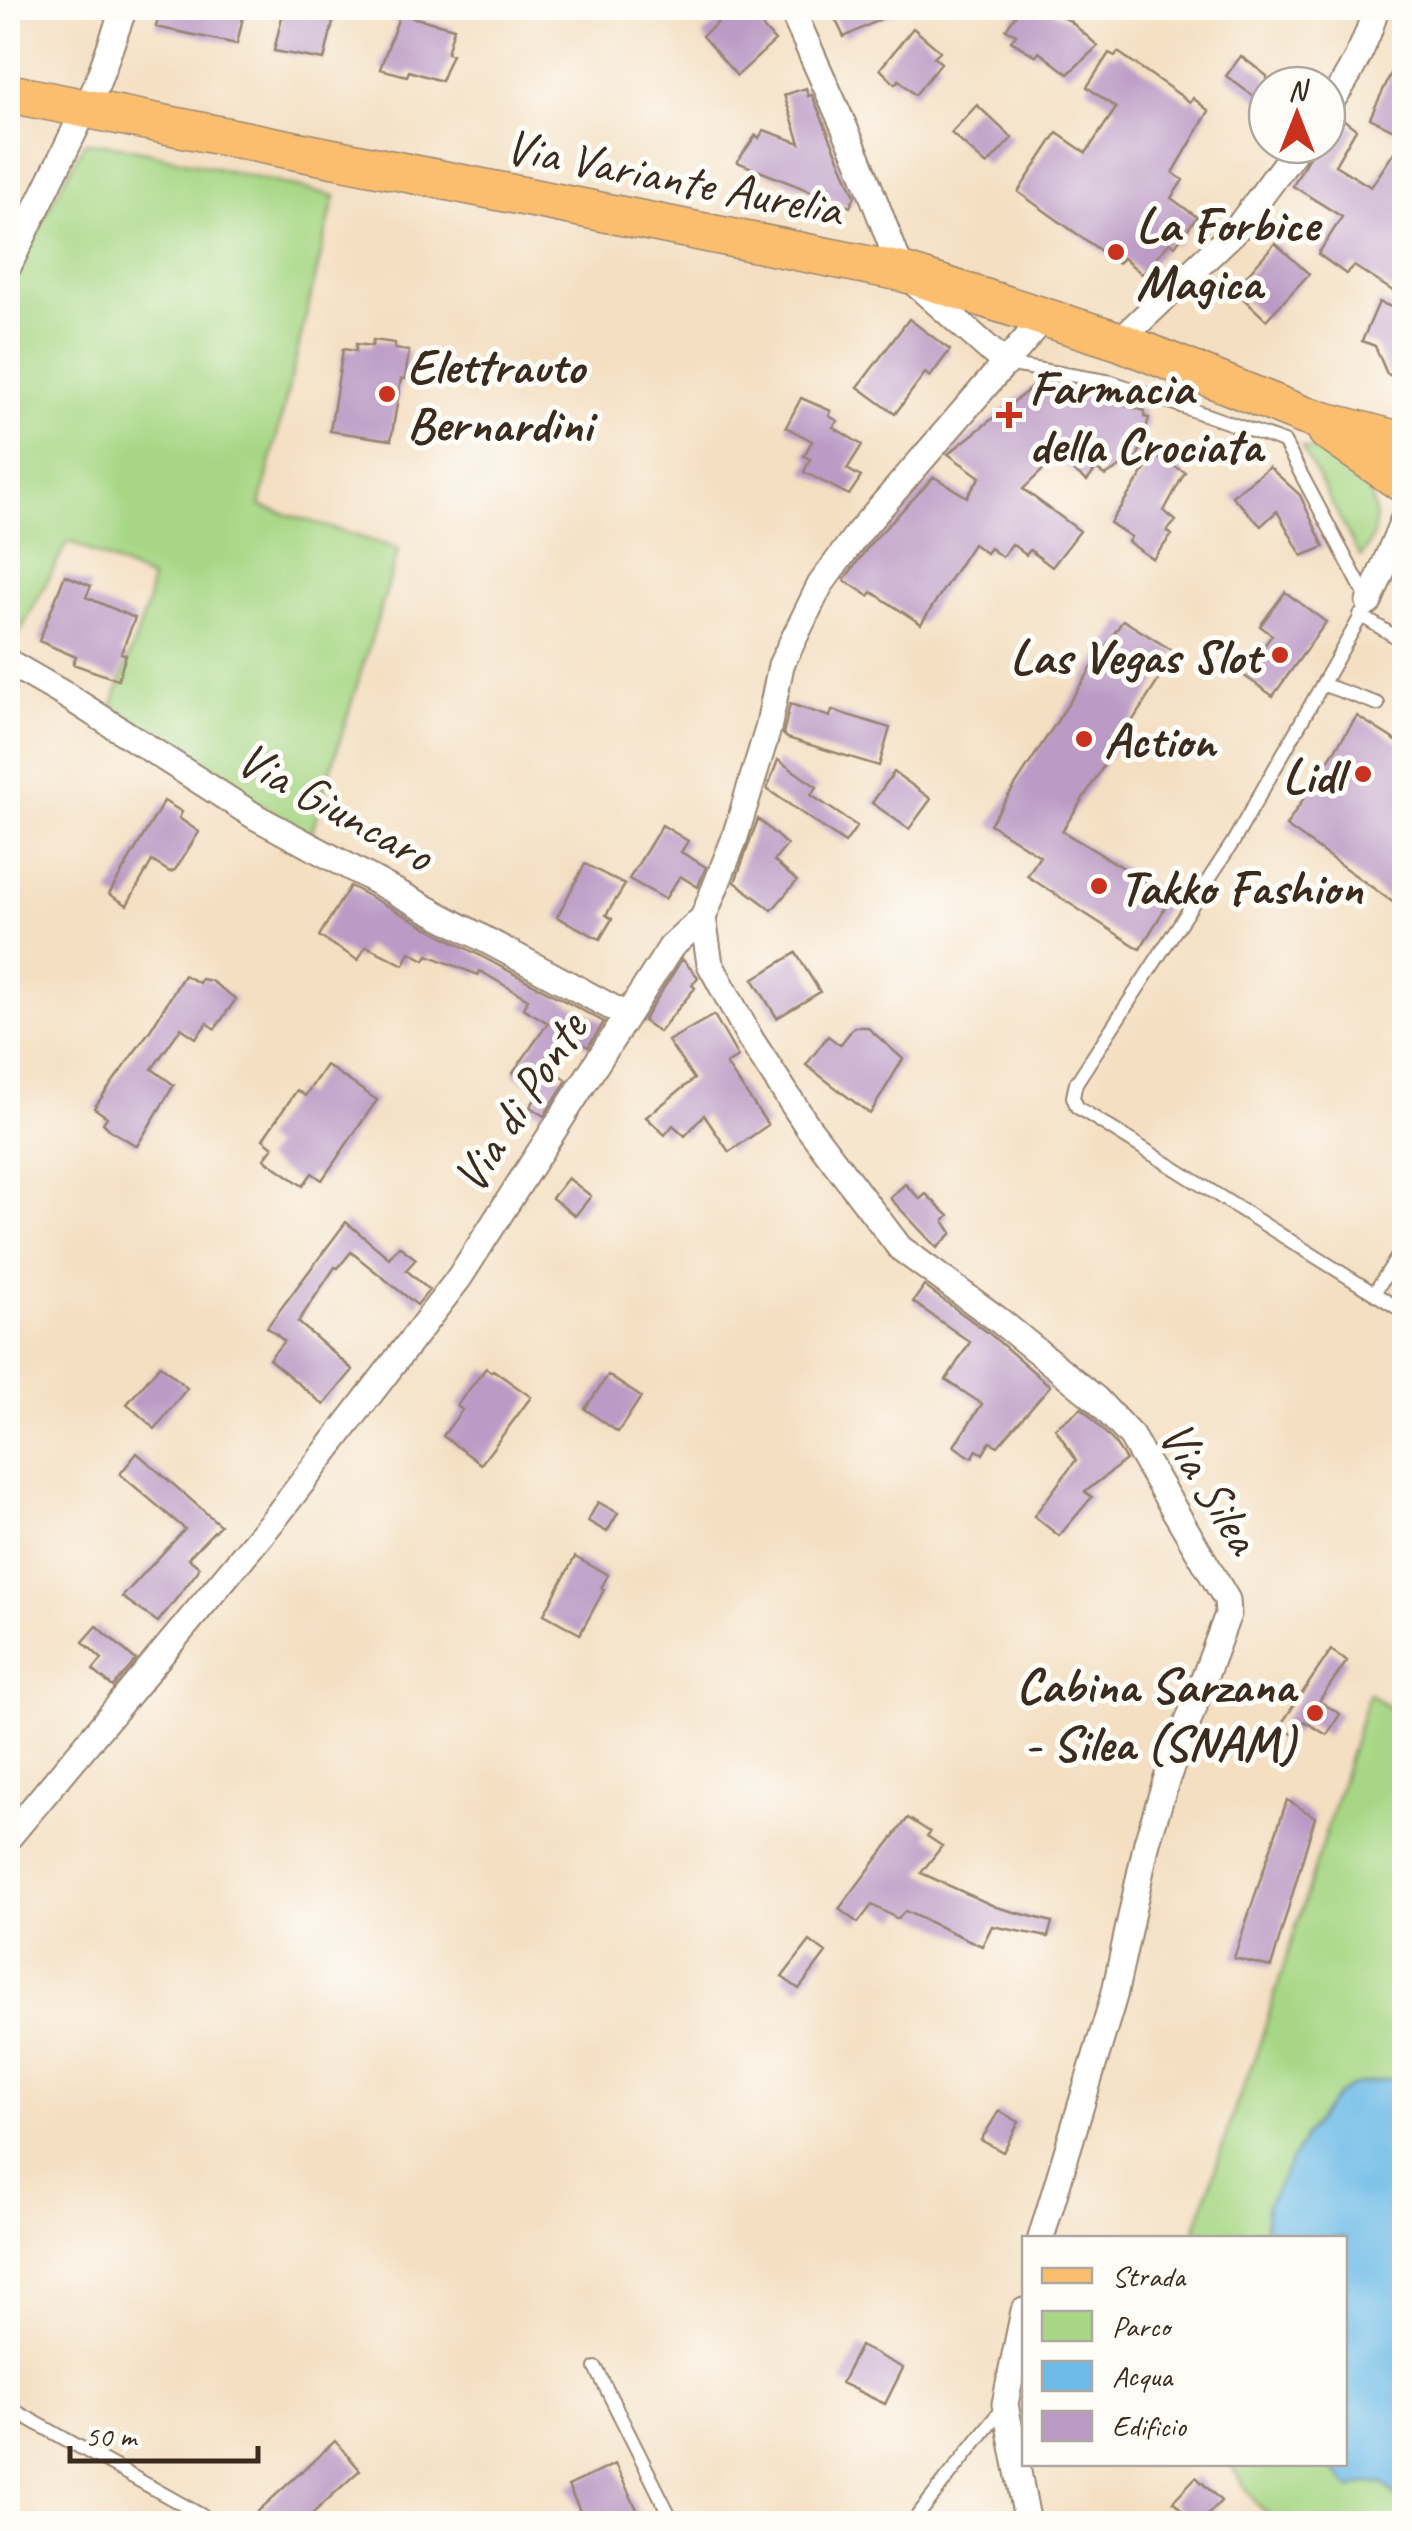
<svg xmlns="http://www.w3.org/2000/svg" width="1412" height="2531" viewBox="0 0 1412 2531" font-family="Caveat,sans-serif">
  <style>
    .green { fill: #a7d785; stroke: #718052; stroke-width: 2.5 }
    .water { fill: #6dbbe7; stroke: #547282; stroke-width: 2.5 }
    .building { fill: #bb9ac5 }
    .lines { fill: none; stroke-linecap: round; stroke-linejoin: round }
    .service-casing { stroke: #988470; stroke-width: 16 }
    .minor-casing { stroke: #988470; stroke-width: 29 }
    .primary-casing { stroke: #988470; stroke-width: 41 }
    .service { stroke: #fff; stroke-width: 12 }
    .minor { stroke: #fff; stroke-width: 25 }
    .primary { stroke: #fabe6e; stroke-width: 38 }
    .poi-dot { fill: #c8321e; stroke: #fdfcf7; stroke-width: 4 }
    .labels { text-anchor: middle; stroke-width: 10; stroke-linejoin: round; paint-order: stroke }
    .street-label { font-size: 50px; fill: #3b2a1e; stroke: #fdfcf7 }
    .poi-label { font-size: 50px; font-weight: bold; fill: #3b2a1e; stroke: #fdfcf7; text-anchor: start }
  </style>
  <rect width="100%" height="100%" fill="#fdfcf7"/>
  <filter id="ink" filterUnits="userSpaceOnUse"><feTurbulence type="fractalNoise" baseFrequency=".01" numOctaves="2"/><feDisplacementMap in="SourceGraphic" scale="20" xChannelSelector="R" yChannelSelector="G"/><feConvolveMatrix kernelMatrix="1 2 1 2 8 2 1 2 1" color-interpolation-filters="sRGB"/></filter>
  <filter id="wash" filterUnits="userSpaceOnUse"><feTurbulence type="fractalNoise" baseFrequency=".0048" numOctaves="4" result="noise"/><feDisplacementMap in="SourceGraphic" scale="40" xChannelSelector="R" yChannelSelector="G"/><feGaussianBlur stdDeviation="2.25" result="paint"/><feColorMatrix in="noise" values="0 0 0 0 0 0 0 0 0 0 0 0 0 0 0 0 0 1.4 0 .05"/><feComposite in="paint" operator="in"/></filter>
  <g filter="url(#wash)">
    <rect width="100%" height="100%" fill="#f4dfc2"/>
    <!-- green -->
    <path class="green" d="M85,142L120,146L335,196L260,506L399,549L310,837L112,707L147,606L151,579L68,541L13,646L8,643V295L28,246Z
      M1302,447C1318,453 1342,458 1354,470C1377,493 1384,532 1360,557Z
      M1369,1693L1404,1719V2523H1277L1255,2502L1230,2464H1344V2238H1193L1234,2111L1258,2049Z"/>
    <!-- water -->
    <path class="water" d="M1404,2076V2504L1383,2483H1366L1350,2489L1338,2473L1325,2464H1344V2238H1265L1266,2207L1305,2136L1338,2095L1351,2086Z"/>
    <g id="blocks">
      <!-- building -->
      <path class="building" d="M160,8H245L237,44L156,27Z
        M284,8H330L328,16L334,18L324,60L274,51Z
        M735,8H745L775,41L737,76L702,36Z
        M830,8H903L844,37Z
        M1020,8H1045L1070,21L1098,46L1068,74L1039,52L1036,56L1011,41L1016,34L1006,29Z
        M400,14L454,28L447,53L452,54L441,81L409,71L407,76L380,69Z
        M913,28L940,51L934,57L941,63L915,95L899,80L895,84L880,69Z
        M1404,46V135L1370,118Z
        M1118,52L1190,102L1193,98L1209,111L1173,173L1183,180L1171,198L1197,217L1175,246L1170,242L1142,274L1123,258L1118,263L1018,192L1057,133L1086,153L1116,108L1087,87L1109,53L1115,56Z
        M1241,56L1267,76V106L1226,76Z
        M806,88L808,96L812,95L855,196L850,207L737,162L756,135L759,138L764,130L800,143L784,95Z
        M977,105L1012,138L987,165L951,133Z
        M1340,117L1356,129L1335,165L1371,187L1404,137V298L1354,266L1346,274L1318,254L1342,217L1293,186L1315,145H1327V131Z
        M1275,243L1309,274L1266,320L1234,290Z
        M1379,302L1404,312V381L1387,374L1375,346L1362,341Z
        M909,319L950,350L930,377L925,373L895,414L858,387Z
        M373,340L395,343V349L409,351L405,379H401L391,440L330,431L343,349L356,351V344L372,346Z
        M1041,380L1145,411L1144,417L1149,418L1138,456L1105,476L1096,469L1087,481L1055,458L1023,489L1080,531L1052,567L1030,550L1026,555L1012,544L1002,557L990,548L986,553L973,544L921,624L872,592L869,596L844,580L871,543L934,477L967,497L980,477L948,454Z
        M801,398L831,411L829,416L838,421L833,427L862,445L847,469L861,477L849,495L804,472L810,459L804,456L812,441L786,427Z
        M1154,456L1185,472L1164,511L1176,521L1167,531L1172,535L1153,559L1128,542L1131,537L1110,523Z
        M1269,467L1300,495L1324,547L1302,556L1277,511L1261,526L1232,496Z
        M65,575L91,586L86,597L135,618L121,653L126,655L118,680L73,664L76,657L39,641Z
        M1285,592L1326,622L1273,696L1243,675L1272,635L1260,626Z
        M1123,620L1176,653L1062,831L1172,897L1140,949L1027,876L1040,856L990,824Z
        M790,704L830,717L832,710L890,728L879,766L787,738L783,734Z
        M1357,716L1404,746V910L1286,826Z
        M778,760L817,787L811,795L857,826L845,843L767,789Z
        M894,772L931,799L909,829L872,803Z
        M164,801L182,812L179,818L199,832L175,870L170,872L152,861L127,905L109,894Z
        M758,819L787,845L774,861L797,881L772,910L735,882Z
        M662,825L688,841L681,852L706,867L698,887L680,876L665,899L629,879Z
        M585,864L625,885L606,915L612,919L600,939L557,917Z
        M350,886L604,1022L588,1047L567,1034L545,1066L567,1080L544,1116L530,1107L540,1092L513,1073L548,1023L523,1008L528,999L480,971L478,975L428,955L425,960L410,952L404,965L366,946L358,960L319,936Z
        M796,953L820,992L777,1018L753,979Z
        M682,959L698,977L692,985L695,988L659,1032L643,1021Z
        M184,975L199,983L201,979L211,981L236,999L215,1029L207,1023L196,1038L181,1028L152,1069L174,1085L137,1146L110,1130L103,1123L107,1117L94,1108L151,1029Z
        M714,1015L738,1057L726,1064L768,1125L729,1152L704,1115L685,1136L673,1125L665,1135L646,1117L694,1079L668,1041Z
        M854,1027H867L903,1059L870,1114L806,1065L828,1036L840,1045Z
        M326,1065L377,1100L322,1180L312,1173L303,1186L264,1159L273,1147L263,1139L297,1090L305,1096Z
        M568,1178L591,1196L575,1216L552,1198Z
        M905,1184L920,1199L926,1194L949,1216L944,1221L952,1233L937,1248L890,1198Z
        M346,1222L389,1258L399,1246L416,1259L406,1270L429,1290L417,1305L351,1252L338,1268L335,1267L298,1322L353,1370L324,1405L269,1359L284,1341L267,1327Z
        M924,1286L990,1334L1050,1386L998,1446L990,1442L983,1454L977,1450L972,1458L954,1446L982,1404L946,1380L970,1342L913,1302Z
        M160,1365L187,1388L155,1429L127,1404Z
        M486,1368L491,1372L493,1370L531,1397L481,1464L443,1436L462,1410L457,1405Z
        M608,1375L641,1397L618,1432L585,1409Z
        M1082,1408L1113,1441L1126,1460L1085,1492L1092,1497L1059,1536L1034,1516L1076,1460L1055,1428Z
        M137,1453L220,1525L188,1558L199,1567L198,1571L158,1622L122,1597L185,1529L120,1474Z
        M598,1502L618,1513L607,1532L588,1521Z
        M575,1557L608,1575L601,1588L604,1590L580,1634L544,1614Z
        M97,1626L136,1660L113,1687L93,1670L102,1659L83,1642Z
        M1331,1650L1347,1661L1319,1701L1340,1714L1327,1735L1304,1721L1294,1735L1280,1726Z
        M1287,1800L1315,1817L1271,1967L1234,1958Z
        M908,1818L930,1832L927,1836L942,1846L921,1873L996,1907L1052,1922L1048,1937L992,1926L982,1946L905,1911L898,1919L872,1905L858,1923L839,1909Z
        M810,1941L826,1953L799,1989L782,1977Z
        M999,2111L1019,2122L1003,2152L981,2140Z
        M860,2346L903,2368L885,2404L841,2383Z
        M335,2441L360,2470L301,2524H244Z
        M615,2464L626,2487L644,2524H586L583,2517L568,2486Z
        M1196,2477L1221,2501L1199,2524H1171L1183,2511L1173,2501Z"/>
    </g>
  </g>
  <g filter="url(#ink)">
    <use href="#blocks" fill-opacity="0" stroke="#988470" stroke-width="2.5"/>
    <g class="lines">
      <!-- service casing -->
      <g class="service-casing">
        <path id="service" d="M1006,364L1112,382L1284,442L1369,602L1233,842L1076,1083L1073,1097L1077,1107L1404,1312
          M1360,615L1404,642
          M1324,685L1378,704
          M1374,1293L1404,1247
          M596,2368L674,2524
          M8,2407L217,2524
          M911,2524L1004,2406"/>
      </g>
      <!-- minor casing -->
      <g class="minor-casing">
        <path id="minor" d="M791,8L858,158L902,272L1006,364
          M1327,107C1350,76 1366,45 1376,8
          M8,267L95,89L124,8
          M1119,341L1236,230L1299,145
          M1369,602L1404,518
          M8,662L67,696L256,817L626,1015
          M703,918L710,964L751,1040L808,1127L900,1248L1000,1321L1096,1399L1131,1436L1227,1600L1228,1614L1166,1781L1147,1842L1114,1996L1041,2238
          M8,1838L275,1518L459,1278L671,947L703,918L734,840L768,729L781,665L820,585L858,533L1045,317
          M1024,2311L1005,2404L1028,2524"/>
      </g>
      <!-- primary casing -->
      <g class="primary-casing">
        <path id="primary" d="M8,93L902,272L1119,341L1305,416L1404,442
          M1327,431L1404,484"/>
      </g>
      <!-- service -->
      <use href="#service" class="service"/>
      <!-- minor -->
      <use href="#minor" class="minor"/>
      <!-- primary -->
      <use href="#primary" class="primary"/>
    </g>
  </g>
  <!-- markers -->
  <g class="poi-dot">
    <circle cx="1116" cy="252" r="10"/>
    <circle cx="387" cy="394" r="10"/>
    <path d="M1004 400h10v10h10v10h-10v10h-10v-10h-10v-10h10z"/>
    <circle cx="1280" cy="655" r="10"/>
    <circle cx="1084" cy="739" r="10"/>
    <circle cx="1363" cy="774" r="10"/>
    <circle cx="1099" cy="886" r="10"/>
    <circle cx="1315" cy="1713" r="10"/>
  </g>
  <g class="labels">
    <!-- street labels -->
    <g class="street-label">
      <text transform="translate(674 176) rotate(11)" y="18">Via Variante Aurelia</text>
      <text transform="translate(336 805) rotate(29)" y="18">Via Giuncaro</text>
      <text transform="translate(518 1102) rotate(-57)" y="18">Via di Ponte</text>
      <text transform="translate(1211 1486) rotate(58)" y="18">Via Silea</text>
    </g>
    <!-- poi labels -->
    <g class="poi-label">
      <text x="1136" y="241">La Forbice<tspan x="1136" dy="58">Magica</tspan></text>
      <text x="407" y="383">Elettrauto<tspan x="407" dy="58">Bernardini</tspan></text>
      <text x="1029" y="404">Farmacia<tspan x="1029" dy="58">della Crociata</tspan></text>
      <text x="1260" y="673" text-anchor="end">Las Vegas Slot</text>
      <text x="1104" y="757">Action</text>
      <text x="1343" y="792" text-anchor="end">Lidl</text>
      <text x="1119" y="904">Takko Fashion</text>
      <text x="1295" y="1702" text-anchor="end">Cabina Sarzana<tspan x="1295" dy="58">- Silea (SNAM)</tspan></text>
    </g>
  </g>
  <!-- margin -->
  <rect width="1412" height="2531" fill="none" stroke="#fdfcf7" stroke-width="40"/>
  <!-- legend -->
  <rect x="1022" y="2236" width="325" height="230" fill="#fdfcf7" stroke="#afa8a0" stroke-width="2.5"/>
  <rect x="1042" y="2268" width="50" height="15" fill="#fabe6e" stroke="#afa8a0" stroke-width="2.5"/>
  <text x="1112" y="2286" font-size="30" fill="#3b2a1e">Strada</text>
  <rect x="1042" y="2311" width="50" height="30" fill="#a7d785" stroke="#afa8a0" stroke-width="2.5"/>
  <text x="1112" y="2336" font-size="30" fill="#3b2a1e">Parco</text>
  <rect x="1042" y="2361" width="50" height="30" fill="#6dbbe7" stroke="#afa8a0" stroke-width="2.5"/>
  <text x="1112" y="2386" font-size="30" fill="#3b2a1e">Acqua</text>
  <rect x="1042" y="2411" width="50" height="30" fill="#bb9ac5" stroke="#afa8a0" stroke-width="2.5"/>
  <text x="1112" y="2436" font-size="30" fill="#3b2a1e">Edificio</text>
  <!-- north arrow -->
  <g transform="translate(1297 115)"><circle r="48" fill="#fdfcf7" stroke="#afa8a0" stroke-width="2.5"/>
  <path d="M0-8L18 38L0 25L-18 38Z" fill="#c8321e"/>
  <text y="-15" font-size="28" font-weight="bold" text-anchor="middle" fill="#3b2a1e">N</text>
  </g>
  <!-- scale -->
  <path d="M70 2446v15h188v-15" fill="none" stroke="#3b2a1e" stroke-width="5"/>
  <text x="85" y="2446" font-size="30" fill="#3b2a1e" stroke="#fdfcf7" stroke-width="8" paint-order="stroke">50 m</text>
</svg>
